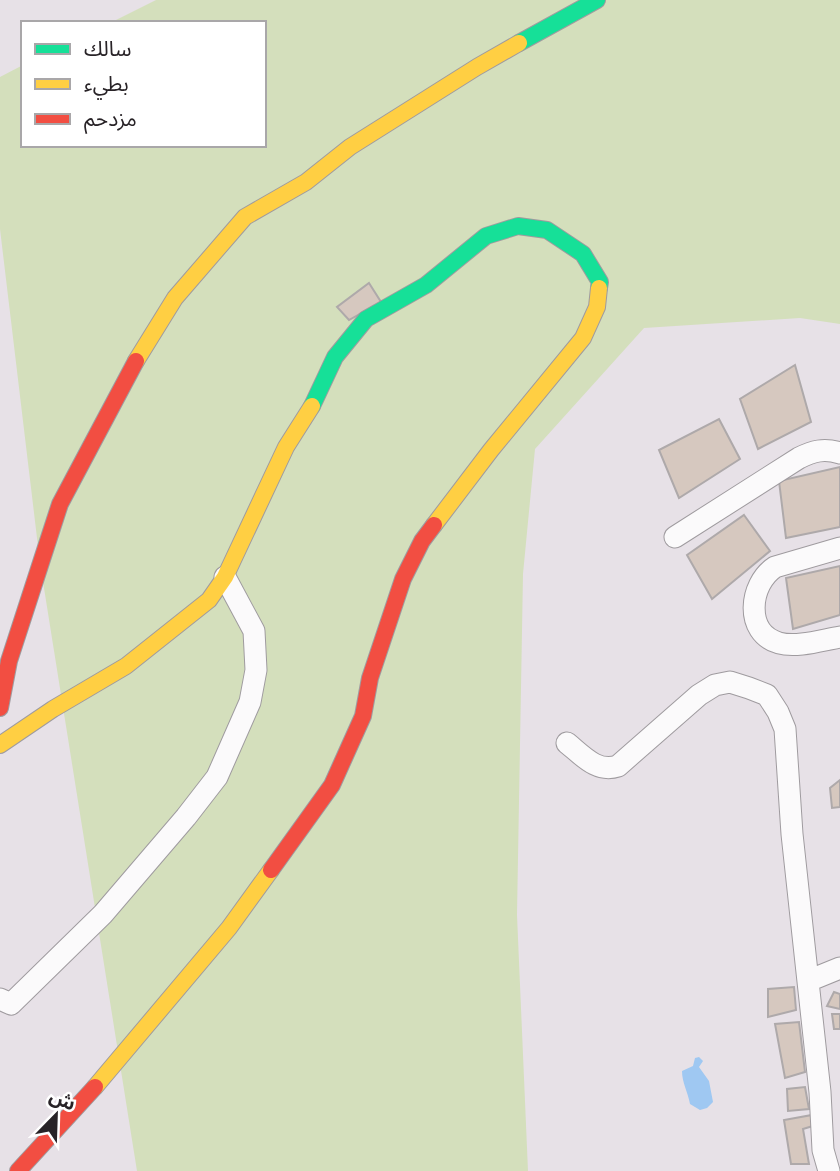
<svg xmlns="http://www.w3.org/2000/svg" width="840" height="1171" viewBox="0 0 840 1171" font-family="'Crimson Pro','Noto Sans Arabic',serif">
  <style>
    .green { fill: #d4dfbc }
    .water { fill: #9fc8f2 }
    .building { fill: #d6c8bf; stroke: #aea9aa; stroke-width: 2 }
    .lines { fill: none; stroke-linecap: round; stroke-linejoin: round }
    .street-casing { stroke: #9f9b9f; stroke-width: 23 }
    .fast-casing { stroke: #9f9b9f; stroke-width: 18 }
    .slow-casing { stroke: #9f9b9f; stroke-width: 18 }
    .jam-casing { stroke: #9f9b9f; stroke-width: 18 }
    .street { stroke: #fbfafb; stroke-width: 21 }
    .fast { stroke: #16e098; stroke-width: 16 }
    .slow { stroke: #ffcf43; stroke-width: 16 }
    .jam { stroke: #f24e42; stroke-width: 16 }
  </style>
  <rect width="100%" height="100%" fill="#e7e1e7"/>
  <!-- green -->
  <path class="green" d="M156,0H840V324L800,318L644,328L535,449L523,574L517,915L528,1171H137L40,563L0,229V77L23,65V145H264V23H110Z"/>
  <!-- water -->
  <path class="water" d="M699,1057L703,1061L699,1067L709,1081L713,1102L707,1108L700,1110L690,1104C688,1092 682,1083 682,1071L693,1066L695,1058Z"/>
  <!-- building -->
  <path class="building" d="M369,283L381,302L349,320L337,307Z
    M795,365L811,422L758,449L740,399Z
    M719,419L740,459L679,498L659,450Z
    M840,467V527L786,538L779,481Z
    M744,515L770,551L712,599L687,555Z
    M840,566V615L793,629L786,578Z
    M840,780V807L832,808L830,788Z
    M794,987L796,1010L768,1017V989Z
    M834,992L840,994V1009L827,1006Z
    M832,1014H840V1029H834Z
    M799,1022L805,1072L785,1078L775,1024Z
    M805,1087L809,1109L788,1111L787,1089Z
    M812,1115L816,1125L803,1129L809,1164H791L784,1120Z"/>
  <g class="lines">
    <!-- street casing -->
    <g class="street-casing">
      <path id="street" d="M675,537L799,458C813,451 824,448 840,453
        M840,548L775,567C749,584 744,633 779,643C797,648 822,640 840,637
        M567,743C583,756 597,773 618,766L699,695L715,685L730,682L749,688L767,695L778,712L785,729L792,834L820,1092L823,1150L829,1171
        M808,981L840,968
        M0,999L11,1004L103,914L186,817L217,777L250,702L256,670L254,631L225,577"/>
    </g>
    <!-- fast casing -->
    <g class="fast-casing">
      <path id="fast" d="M519,43L597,0
        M312,406L335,357L366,319L426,285L486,236L518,226L547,230L583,254L600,282L599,288"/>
    </g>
    <!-- slow casing -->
    <g class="slow-casing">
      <path id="slow" d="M136,361L175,298L245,217L306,182L350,147L477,67L519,43
        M434,525L491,450L583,338L597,307L599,288
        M0,745L53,709L126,666L209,600L225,577L286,447L312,406
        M95,1087L229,928L271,870"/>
    </g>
    <!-- jam casing -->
    <g class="jam-casing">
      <path id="jam" d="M0,708L9,661L60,504L136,361
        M271,870L332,785L363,716L370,678L403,579L422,541L434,525
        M18,1171L95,1087"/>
    </g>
    <!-- street -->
    <use href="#street" class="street"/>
    <!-- fast -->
    <use href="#fast" class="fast"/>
    <!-- slow -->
    <use href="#slow" class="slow"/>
    <!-- jam -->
    <use href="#jam" class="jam"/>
  </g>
  <!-- legend -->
  <rect x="21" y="21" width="245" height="126" fill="#ffffff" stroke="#a9a7a9" stroke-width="2"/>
  <rect x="35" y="44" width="35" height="10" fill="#16e098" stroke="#a9a7a9" stroke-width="2"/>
  <text x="84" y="56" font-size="21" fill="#282327">سالك</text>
  <rect x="35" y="79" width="35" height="10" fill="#ffcf43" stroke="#a9a7a9" stroke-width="2"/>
  <text x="84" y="91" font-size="21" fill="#282327">بطيء</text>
  <rect x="35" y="114" width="35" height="10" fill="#f24e42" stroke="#a9a7a9" stroke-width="2"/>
  <text x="84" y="126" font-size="21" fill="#282327">مزدحم</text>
  <!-- north arrow -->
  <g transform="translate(56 1115) rotate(23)" stroke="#ffffff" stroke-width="5" paint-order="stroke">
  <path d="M0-5L12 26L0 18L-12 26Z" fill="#282327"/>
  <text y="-10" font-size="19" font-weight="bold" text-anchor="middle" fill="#282327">ش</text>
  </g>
</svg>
